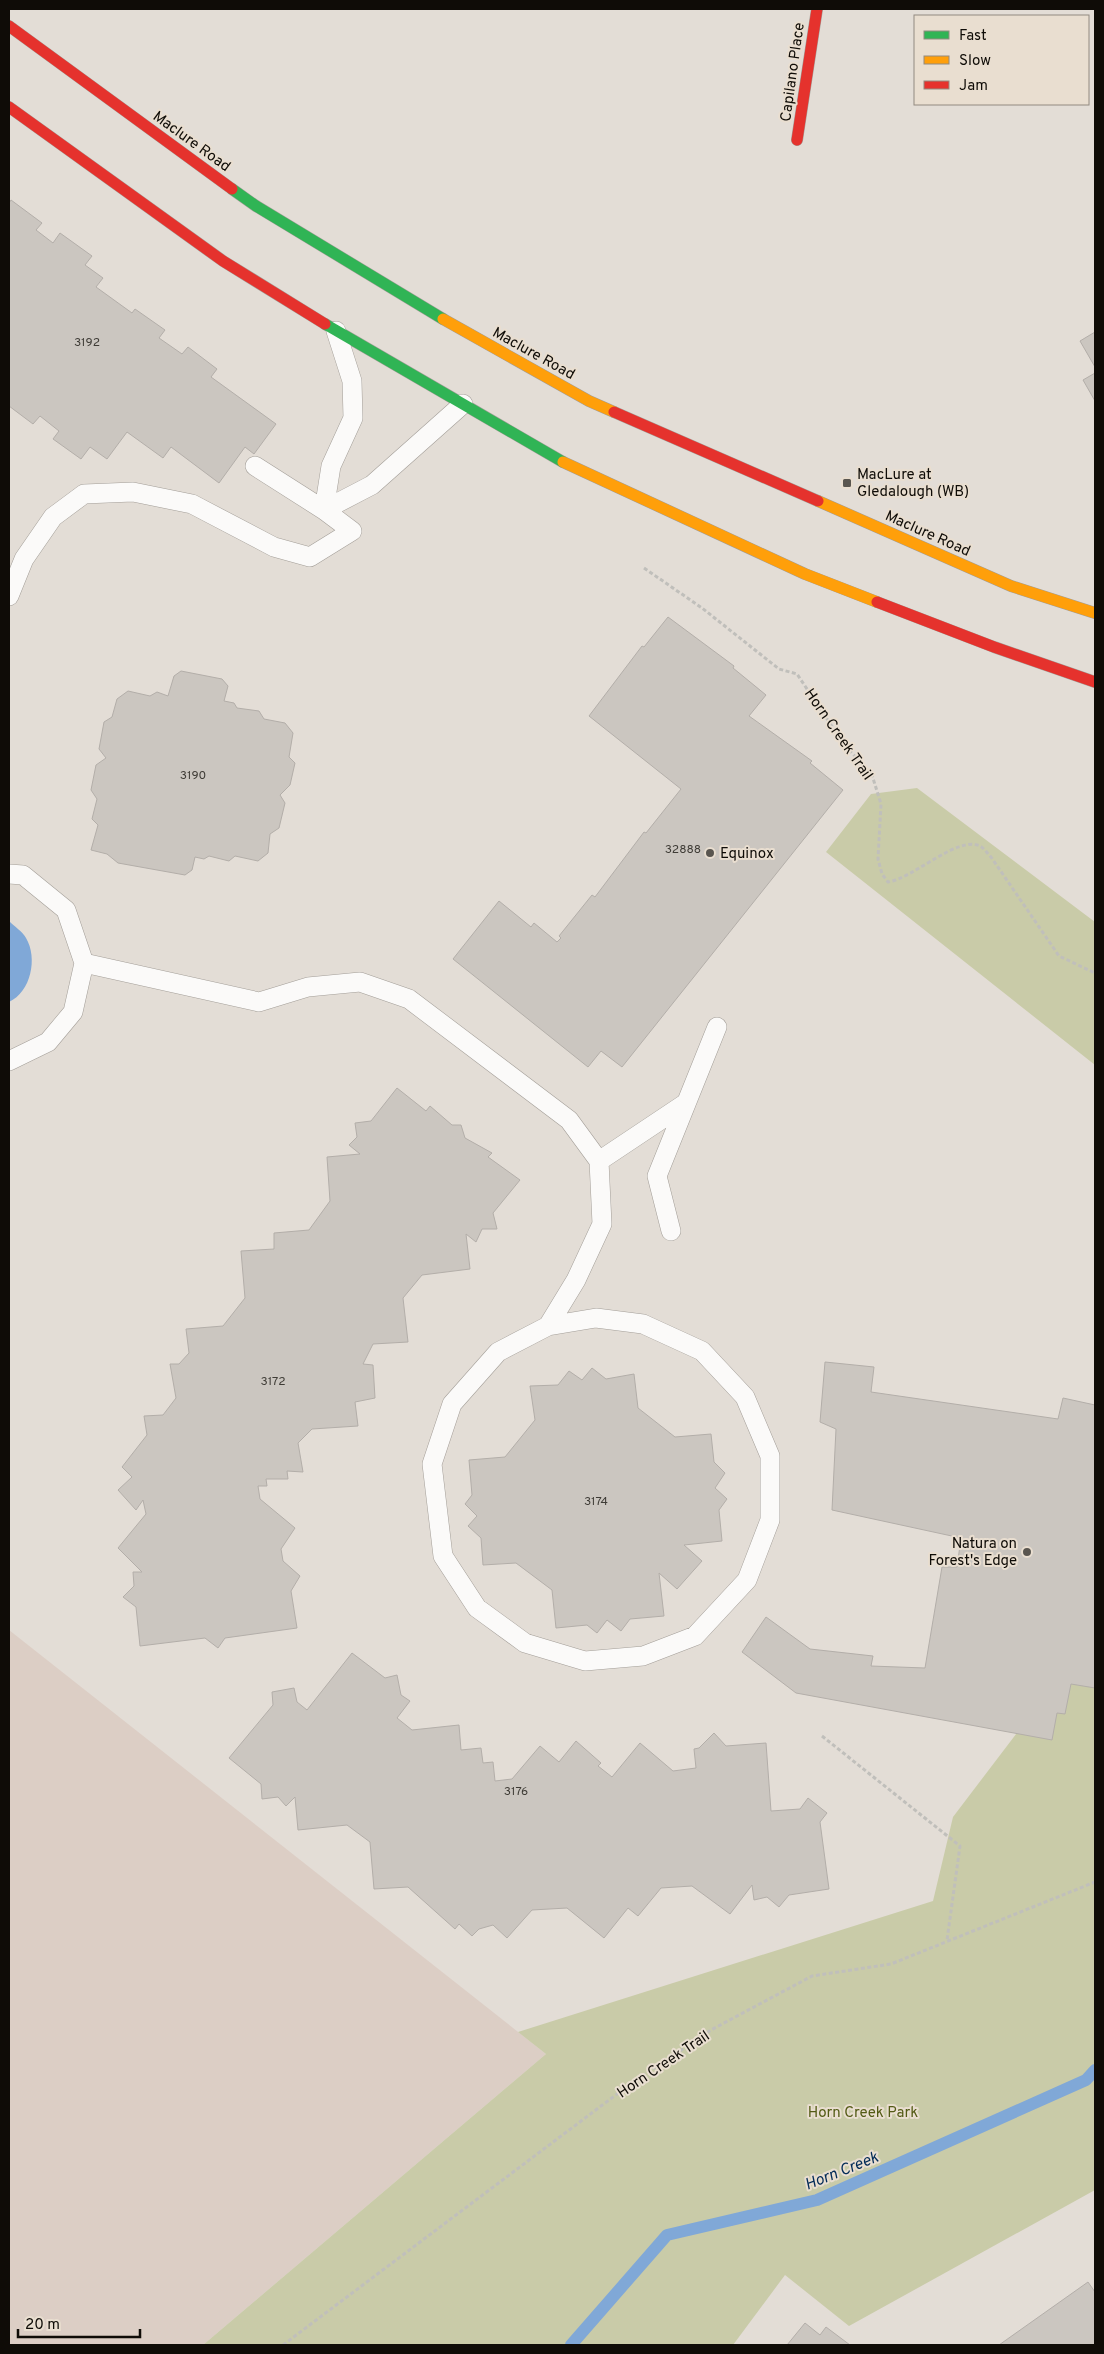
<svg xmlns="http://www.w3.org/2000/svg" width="1104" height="2354" viewBox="0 0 1104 2354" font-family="Overpass,sans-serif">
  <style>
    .commercial { fill: #dccec5 }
    .green { fill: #c9cba8 }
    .water { fill: #80a8d7 }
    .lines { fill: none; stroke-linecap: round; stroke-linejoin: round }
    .stream { stroke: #80a8d7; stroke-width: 12 }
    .building { fill: #cbc6c0; stroke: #b3aea9 }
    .lane-casing { stroke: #a39e98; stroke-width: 20 }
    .fast-casing { stroke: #a39e98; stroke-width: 12 }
    .slow-casing { stroke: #a39e98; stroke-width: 12 }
    .jam-casing { stroke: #a39e98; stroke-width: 12 }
    .path { stroke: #c0bfbb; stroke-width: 3; stroke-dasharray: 4 2.5; stroke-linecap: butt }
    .lane { stroke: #fbfaf9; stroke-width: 19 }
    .fast { stroke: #30b455; stroke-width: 11 }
    .slow { stroke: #ff9f0a; stroke-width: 11 }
    .jam { stroke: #e5322d; stroke-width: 11 }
    .poi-dot { fill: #59554f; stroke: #e9ded0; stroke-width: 2 }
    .labels { text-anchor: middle; stroke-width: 4; stroke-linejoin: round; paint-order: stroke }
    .number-label { font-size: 12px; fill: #3f3c36 }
    .street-label { font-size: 15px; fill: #0f0c07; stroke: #e9ded0 }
    .poi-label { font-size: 15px; fill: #0f0c07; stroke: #e9ded0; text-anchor: start }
    .park-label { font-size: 15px; fill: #535b15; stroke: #e9ded0 }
    .water-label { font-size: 16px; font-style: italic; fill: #002a56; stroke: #e9ded0 }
  </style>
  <rect width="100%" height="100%" fill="#e3ddd6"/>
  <!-- commercial -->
  <path class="commercial" d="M9,1630L546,2054L203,2345H9Z"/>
  <!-- green -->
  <path class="green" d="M917,788L1095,922V1065L826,852L871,794Z
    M1095,1630V2190L849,2326L785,2275L733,2345H203L546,2054L518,2032L933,1901L953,1817Z"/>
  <!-- water -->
  <path class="water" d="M9,921C14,926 23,932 26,938C38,958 31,992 9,1002Z"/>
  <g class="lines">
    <!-- stream -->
    <path class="stream" d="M571,2345L667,2235L817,2200L1086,2080L1095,2070"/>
  </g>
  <!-- building -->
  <path class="building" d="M11,200L42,223L36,230L53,243L60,233L92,256L85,265L103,278L96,287L132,313L135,309L165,330L159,338L182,354L188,347L217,369L211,377L276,424L254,454L245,447L219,483L171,447L163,458L127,432L107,459L90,447L81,459L53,439L59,431L40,416L33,424L9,406V203Z
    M1095,332V367L1080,341Z
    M1095,373V401L1083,380Z
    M668,617L734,666L733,668L766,695L749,716L812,761L810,763L843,790L622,1067L601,1051L588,1067L453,959L499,901L531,927L534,923L557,942L561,938L559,936L592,895L595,897L644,832L646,833L681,789L589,716L642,646L644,647Z
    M181,671L222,679L228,686L224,701L234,703L237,708L259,711L264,719L285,723L293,733L289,757L295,763L290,785L280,795L285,803L279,828L270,834L268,853L258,861L235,856L229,861L209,856L204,859L195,857L192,870L185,875L118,863L107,854L91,850L98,825L92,819L97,799L91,790L96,765L106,758L99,749L104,722L112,717L117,699L128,691L150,696L157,692L168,696L174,676Z
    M397,1088L426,1111L430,1106L452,1125H461L465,1138L492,1153L488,1157L520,1180L493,1213L497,1229H482L476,1242L466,1234L470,1269L422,1275L403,1298L408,1342L373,1344L363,1364L373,1365L375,1398L355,1402L358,1426L312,1429L298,1443L303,1472L287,1471L288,1479H266L267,1486H258L260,1499L295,1528L281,1549L283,1561L300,1576L291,1591L297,1628L225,1638L218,1648L205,1638L140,1646L136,1607L123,1597L134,1586L133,1572H142L118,1548L146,1514L143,1500L136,1510L118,1490L132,1477L122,1467L147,1435L144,1416L163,1415L176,1398L170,1364H179L189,1353L186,1329L223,1326L245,1298L241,1251L274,1249V1233L309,1230L330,1201L327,1157L360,1154L349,1145L357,1137L355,1123L371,1121Z
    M825,1362L874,1367L871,1392L1058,1419L1063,1398L1095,1405V1688L1071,1684L1065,1714L1057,1713L1052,1740L796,1693L742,1652L766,1617L810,1649L873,1656L871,1666L925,1668L942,1567H957L961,1538L832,1510L836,1429L820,1422Z
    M592,1368L606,1379L634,1374L638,1408L675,1437L711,1434L714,1462L725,1473L715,1488L727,1499L719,1510L722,1541L684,1545L702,1561L677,1589L659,1573L664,1616L630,1619L621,1631L607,1620L597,1633L587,1625L556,1628L552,1590L516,1563L483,1565L481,1538L468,1526L477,1516L465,1504L472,1495L469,1460L505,1457L535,1420L530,1386L558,1385L569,1371L582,1380Z
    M352,1653L385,1678L397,1675L401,1695L410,1701L397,1718L412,1730L459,1725L461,1750L481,1748L483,1763L493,1762L495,1781L512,1779L540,1746L559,1762L576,1741L601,1763L598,1766L612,1777L640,1743L673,1771L696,1768L694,1749L699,1748L714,1733L726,1746L766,1743L771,1811L800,1809L808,1798L827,1813L820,1822L829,1889L789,1895L779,1907L767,1897L754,1900L752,1885L730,1914L692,1886L661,1888L638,1916L628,1908L604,1938L567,1908L532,1910L507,1938L493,1925L479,1929L472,1936L459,1924L455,1929L408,1887L374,1889L370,1842L347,1825L298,1830L295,1797L286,1806L278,1797L262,1799L261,1784L229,1758L273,1705L272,1692L294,1688L297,1702L307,1710Z
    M1088,2282L1095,2292V2345H999Z
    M805,2323L820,2335L826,2327L850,2345H787Z"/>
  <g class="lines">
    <!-- lane casing -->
    <g class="lane-casing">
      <path id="lane" d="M324,510L331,466L353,418L352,381L336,331
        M324,510L372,485L463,404
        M9,596L24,559L53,517L84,494L133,492L192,504L274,547L310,557L352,531L324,510L255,466
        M9,874L23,875L66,910L84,963L73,1012L48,1042L9,1061
        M84,963L259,1002L308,987L360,982L409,999L569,1120L599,1161L602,1224L576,1280L548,1326L498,1352L452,1404L432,1464L443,1556L477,1608L525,1643L585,1661L643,1656L695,1636L747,1580L770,1520V1456L745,1397L702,1351L643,1324L596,1318L548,1326
        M599,1161L686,1103
        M671,1231L657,1176L717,1027"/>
    </g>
    <!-- fast casing -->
    <g class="fast-casing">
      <path id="fast" d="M232,189L256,206L443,319
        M325,324L563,462"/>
    </g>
    <!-- slow casing -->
    <g class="slow-casing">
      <path id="slow" d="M443,319L589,401L614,412
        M563,462L805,574L877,602
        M818,501L1011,586L1095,613"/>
    </g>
    <!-- jam casing -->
    <g class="jam-casing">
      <path id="jam" d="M9,26L232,189
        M9,107L223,261L325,324
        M797,140L817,9
        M614,412L818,501
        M877,602L994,647L1095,682"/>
    </g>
    <!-- path -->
    <path class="path" d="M644,568L702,608L779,669L797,674L843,743L872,775L881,804L878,859L882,874L888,882C914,878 958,835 980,846C984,848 987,853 991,857L1059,956L1095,973
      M822,1736L960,1846L947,1940
      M283,2345L629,2085L711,2030L812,1976L891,1964L1095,1882"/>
    <!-- lane -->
    <use href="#lane" class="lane"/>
    <!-- fast -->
    <use href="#fast" class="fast"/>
    <!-- slow -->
    <use href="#slow" class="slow"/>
    <!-- jam -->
    <use href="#jam" class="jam"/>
  </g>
  <!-- markers -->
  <g class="poi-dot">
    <rect x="842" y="478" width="10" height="10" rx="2.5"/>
    <circle cx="710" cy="853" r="5"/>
    <circle cx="1027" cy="1552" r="5"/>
  </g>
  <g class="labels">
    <!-- number labels -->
    <g class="number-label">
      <text x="87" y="346">3192</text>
      <text x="193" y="779">3190</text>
      <text x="683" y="853">32888</text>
      <text x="273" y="1385">3172</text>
      <text x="596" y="1505">3174</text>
      <text x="516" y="1795">3176</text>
    </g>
    <!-- street labels -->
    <g class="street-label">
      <text transform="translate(792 72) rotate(-82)" y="5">Capilano Place</text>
      <text transform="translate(192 141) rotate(36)" y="5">Maclure Road</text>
      <text transform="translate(534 353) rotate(29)" y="5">Maclure Road</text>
      <text transform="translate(928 533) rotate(24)" y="5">Maclure Road</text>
      <text transform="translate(839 734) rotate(55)" y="5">Horn Creek Trail</text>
      <text transform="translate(663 2064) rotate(-34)" y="5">Horn Creek Trail</text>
    </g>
    <!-- poi labels -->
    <g class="poi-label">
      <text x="857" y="479">MacLure at<tspan x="857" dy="17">Gledalough (WB)</tspan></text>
      <text x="720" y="858">Equinox</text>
      <text x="1017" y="1548" text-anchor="end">Natura on<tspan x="1017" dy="17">Forest's Edge</tspan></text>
    </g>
    <!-- park labels -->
    <g class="park-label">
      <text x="863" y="2117">Horn Creek Park</text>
    </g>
    <!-- water labels -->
    <g class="water-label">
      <text transform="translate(841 2170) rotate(-22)" y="6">Horn Creek</text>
    </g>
  </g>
  <!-- border -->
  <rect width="1104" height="2354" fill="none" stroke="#0f0c07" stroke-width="20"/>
  <!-- legend -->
  <rect x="914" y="15" width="175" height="90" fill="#e9ded0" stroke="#928a80"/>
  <rect x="924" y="31" width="25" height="8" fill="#30b455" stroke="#928a80"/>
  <text x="959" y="40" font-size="15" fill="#0f0c07">Fast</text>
  <rect x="924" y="56" width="25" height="8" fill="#ff9f0a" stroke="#928a80"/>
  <text x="959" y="65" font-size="15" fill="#0f0c07">Slow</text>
  <rect x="924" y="81" width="25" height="8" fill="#e5322d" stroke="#928a80"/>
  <text x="959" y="90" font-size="15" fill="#0f0c07">Jam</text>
  <!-- scale -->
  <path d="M18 2329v8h122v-8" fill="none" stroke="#0f0c07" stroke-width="2.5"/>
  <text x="25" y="2329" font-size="15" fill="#0f0c07" stroke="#e9ded0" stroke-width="4" paint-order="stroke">20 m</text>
</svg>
